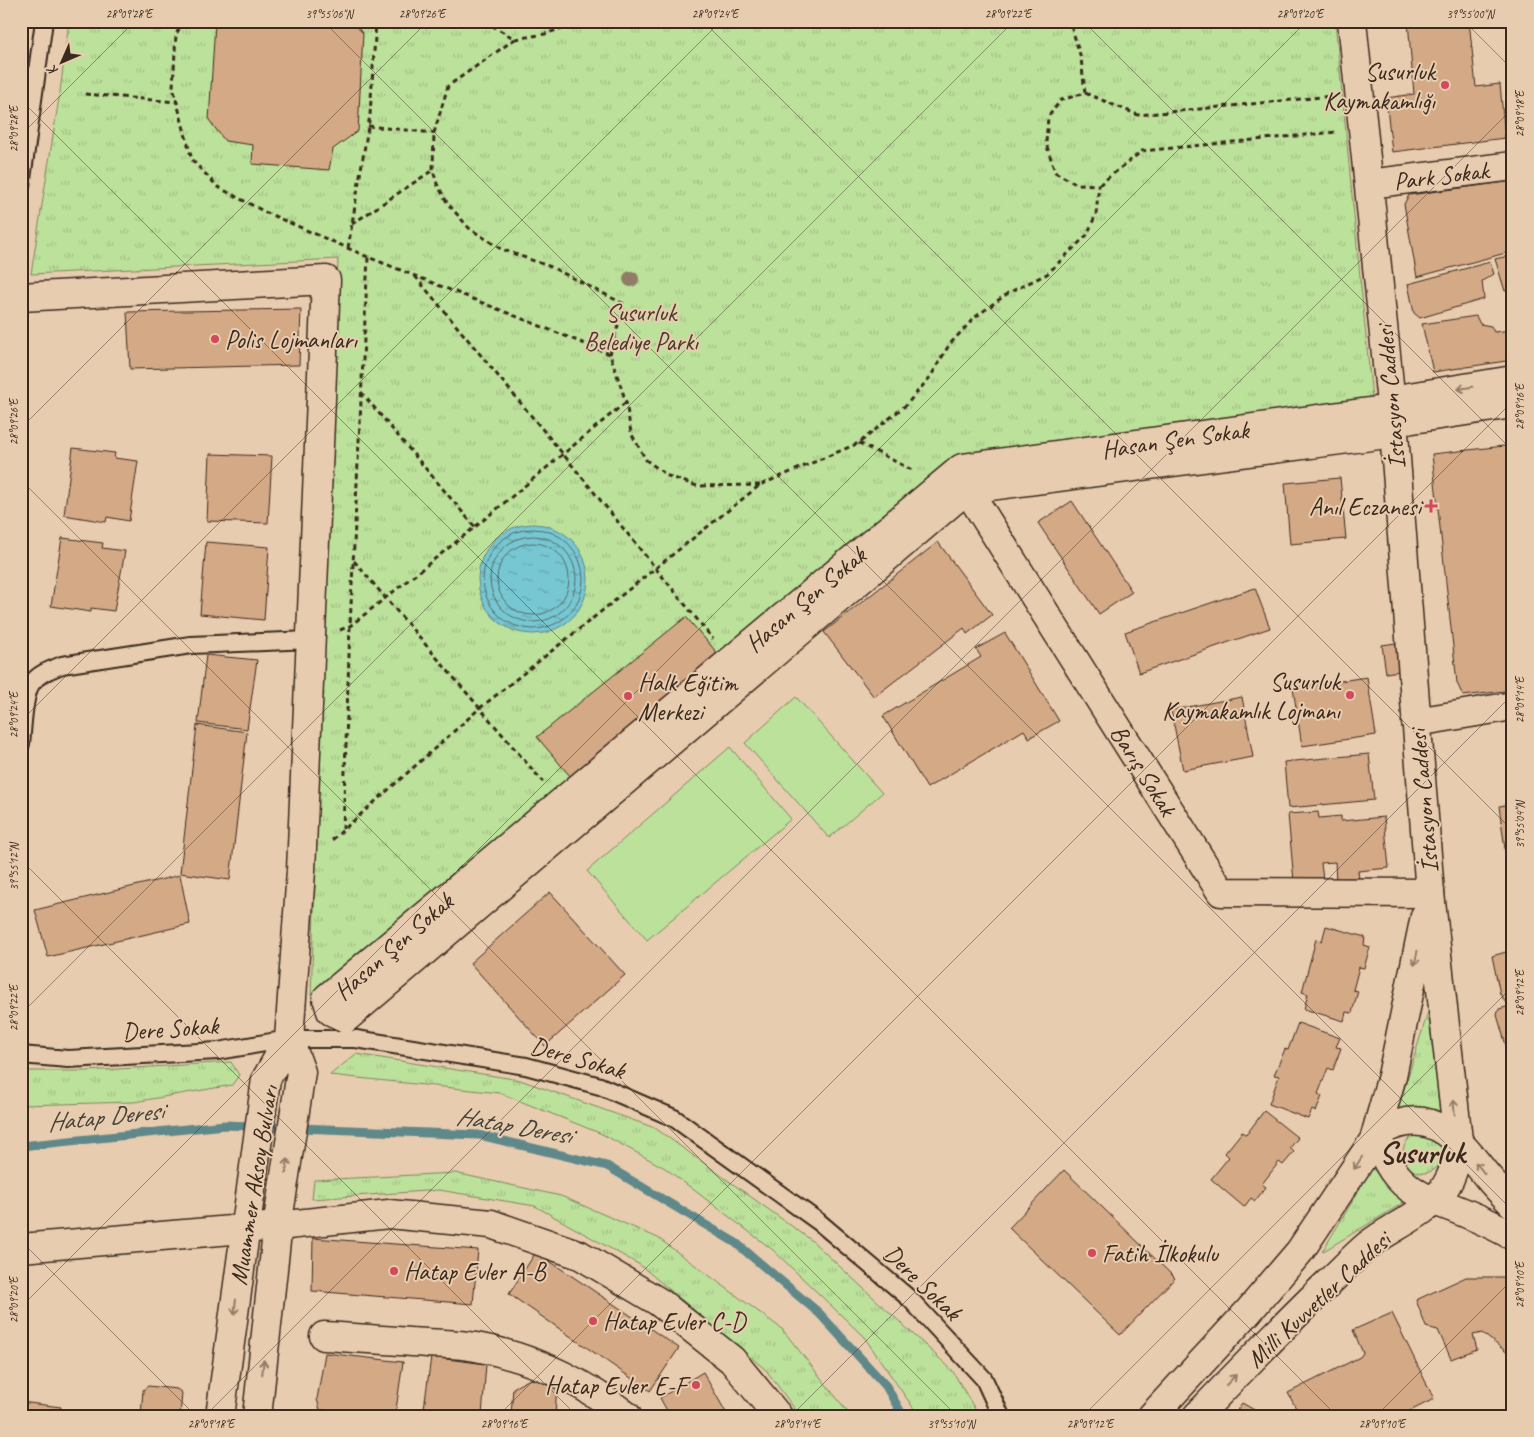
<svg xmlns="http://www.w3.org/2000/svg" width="1534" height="1437" viewBox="0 0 1534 1437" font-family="Caveat,sans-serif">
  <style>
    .grass { fill: url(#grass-tufts); stroke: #7c865c }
    .pitch { fill: #bce19b; stroke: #7c865c }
    .water { fill: url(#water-ripples); stroke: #5f888a }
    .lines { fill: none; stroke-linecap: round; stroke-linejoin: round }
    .shore { stroke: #536966; stroke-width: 1 }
    .stream { stroke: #5f888a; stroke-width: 9 }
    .building { fill: #d4a986; stroke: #3b2a1e }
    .lane-casing { stroke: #3b2a1e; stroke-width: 20 }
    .street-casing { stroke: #3b2a1e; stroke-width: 31 }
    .secondary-casing { stroke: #3b2a1e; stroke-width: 31 }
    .primary-casing { stroke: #3b2a1e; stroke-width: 31 }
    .path { stroke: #3b2a1e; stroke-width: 3; stroke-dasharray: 5 4; stroke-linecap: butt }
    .lane { stroke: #e8ccaf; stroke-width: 16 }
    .street { stroke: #e8ccaf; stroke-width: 28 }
    .secondary { stroke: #e8ccaf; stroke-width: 28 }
    .primary { stroke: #e8ccaf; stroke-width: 28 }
    .tree { fill: #907d66 }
    .oneway { stroke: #927b66 }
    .ticks { fill: none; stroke: #3b2a1e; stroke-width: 1; stroke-opacity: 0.45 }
    .poi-dot { fill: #d1495b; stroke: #e8ccaf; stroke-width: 2 }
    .labels { text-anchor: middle; stroke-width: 4; stroke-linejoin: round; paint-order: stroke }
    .poi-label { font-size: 25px; fill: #3b2a1e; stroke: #e8ccaf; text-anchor: start }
    .street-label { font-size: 25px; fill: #3b2a1e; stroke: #e8ccaf }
    .park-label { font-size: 25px; fill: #483c2a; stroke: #e8ccaf }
    .water-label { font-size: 26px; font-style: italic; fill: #444239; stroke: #e8ccaf }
    .district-label { font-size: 30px; font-weight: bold; fill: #3b2a1e; stroke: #e8ccaf }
    .neatline { fill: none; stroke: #3b2a1e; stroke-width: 2 }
    .ticks-label { font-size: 12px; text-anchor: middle; fill: #3b2a1e }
  </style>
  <defs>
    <pattern id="grass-tufts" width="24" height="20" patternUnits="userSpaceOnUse" patternTransform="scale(1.25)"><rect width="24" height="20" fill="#bce19b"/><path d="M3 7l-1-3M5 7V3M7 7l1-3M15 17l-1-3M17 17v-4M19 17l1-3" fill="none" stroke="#a2c185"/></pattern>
    <pattern id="water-ripples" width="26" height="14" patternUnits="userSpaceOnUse" patternTransform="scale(1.25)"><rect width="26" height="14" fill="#77c7d2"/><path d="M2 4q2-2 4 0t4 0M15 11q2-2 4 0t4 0" fill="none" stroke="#63a2aa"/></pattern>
  </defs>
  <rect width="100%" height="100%" fill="#e8ccaf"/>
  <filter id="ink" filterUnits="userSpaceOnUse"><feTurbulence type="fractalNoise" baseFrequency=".02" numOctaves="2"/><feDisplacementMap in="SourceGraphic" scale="10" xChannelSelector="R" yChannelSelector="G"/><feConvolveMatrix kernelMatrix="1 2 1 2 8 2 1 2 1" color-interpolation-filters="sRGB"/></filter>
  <g filter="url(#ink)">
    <!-- grass -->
    <path class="grass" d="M69,21H1335L1372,399L957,458L733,651L311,995L338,259L31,274L60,92Z
      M1428,1012L1442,1118L1397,1112Z
      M356,1054L520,1080L655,1128L811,1240L952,1370L979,1416H919L864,1337L773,1250L665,1168L602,1134L500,1093L330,1075Z
      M231,1062L239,1075L232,1085L134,1102L21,1105V1071H87Z
      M1403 1153a20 20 0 1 1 40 0a20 20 0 1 1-40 0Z
      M1373,1167C1382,1183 1391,1192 1406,1201L1322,1252Z
      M455,1173L561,1196L658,1238L782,1329L851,1416H800L766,1370L640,1265L535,1206L439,1190L312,1199L314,1180Z"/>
    <!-- pitch -->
    <path class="pitch" d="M796,697L882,793L829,838L745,743Z
      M730,747L791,819L647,940L587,871Z"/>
    <!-- water -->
    <path class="water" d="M478 579a55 55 0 1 1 110 0a55 55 0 1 1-110 0Z"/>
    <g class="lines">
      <!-- shore -->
      <path class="shore" d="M483 579a50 50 0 1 1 100 0a50 50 0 1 1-100 0Z
        M490 579a43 43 0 1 1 86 0a43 43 0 1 1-86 0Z
        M497 579a36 36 0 1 1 72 0a36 36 0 1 1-72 0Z"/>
      <!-- stream -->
      <path class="stream" d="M21,1146L225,1125L479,1135L607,1166L736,1243L819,1313L886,1386L903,1416"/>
    </g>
    <!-- building -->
    <path class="building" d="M217,21H350L363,33L358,131L333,149L329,170L252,164L253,145L225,141L209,120L215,23Z
      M1408,21H1469L1476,87L1500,84L1505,138L1392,152L1386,98L1414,94Z
      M1513,181V251L1417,277L1404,204L1409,195Z
      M1513,255V289L1505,291L1495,259Z
      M1490,262L1494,274L1482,281L1484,299L1420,318L1414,313L1408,284Z
      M301,309L299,365L130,369L127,312Z
      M1476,316L1480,324L1491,326L1494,332L1513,330V360L1433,372L1422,324Z
      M1513,445V690L1463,696L1457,683L1432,454Z
      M73,448L115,453L114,458L138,461L129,521L107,517L106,522L64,515Z
      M210,454L272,456L268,523L207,521Z
      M1340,478L1346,539L1290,544L1285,483Z
      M1072,501L1132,592L1099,614L1038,523Z
      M62,538L103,543L102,548L125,551L114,611L91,608V612L51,606Z
      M206,542L269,547L264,620L200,614Z
      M938,542L992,615L967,634L964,628L874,697L824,632Z
      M1255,588L1270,628L1139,673L1125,632Z
      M686,617L719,655L570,776L537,737Z
      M1005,633L1059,721L1029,738L1024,730L927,788L883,716L981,657L976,649Z
      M1410,641L1412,669L1386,673L1382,645Z
      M206,655L257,660L247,729L198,723Z
      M1367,677L1376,735L1302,746L1293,688Z
      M1242,697L1253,757L1183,770L1171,710Z
      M197,725L247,732L230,880L180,873Z
      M1369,754L1374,800L1288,808L1284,762Z
      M1513,804V878H1509L1499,806Z
      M1318,812L1319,818L1341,816V821L1384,817L1389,868L1358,871L1359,879L1336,881L1335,862L1321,863L1323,880L1294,882L1288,814Z
      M180,875L190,924L48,957L35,910Z
      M550,892L625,975L545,1046L470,963Z
      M1326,926L1365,937L1364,945L1370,947L1364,968L1359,967L1353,990L1358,991L1352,1013L1346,1012L1344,1021L1304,1009L1308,994L1302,992L1316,939L1322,941Z
      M1513,950V1001L1506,1003L1500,994L1492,956Z
      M1513,1005V1056L1508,1052L1497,1015L1499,1009Z
      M1298,1023L1340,1038L1336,1047L1341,1048L1333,1070L1328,1068L1318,1094L1322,1096L1316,1112L1312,1110L1308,1119L1269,1104L1279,1076L1274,1075L1285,1049L1288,1050Z
      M1264,1111L1298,1138L1290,1148L1294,1152L1283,1165L1279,1162L1262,1184L1266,1187L1255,1201L1251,1198L1244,1207L1211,1179L1229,1157L1225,1153L1242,1132L1246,1135Z
      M1064,1170L1175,1278L1120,1335L1009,1228Z
      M313,1238L478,1250L473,1304L312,1291Z
      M536,1252L679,1348L650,1391L509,1294Z
      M1466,1277H1503L1513,1285V1357L1482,1333L1473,1335L1477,1349L1451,1359L1438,1330L1426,1327L1416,1300Z
      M1392,1313L1434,1399L1400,1416H1300L1288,1393L1360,1357L1363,1353L1353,1330Z
      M325,1353L403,1362L395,1416L320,1410L317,1399Z
      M431,1357L486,1364L482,1416H423Z
      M703,1372L728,1416H670L660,1398Z
      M530,1379L557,1384L555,1416H511L513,1388Z
      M148,1386L177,1389L182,1393L180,1416H141L143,1390Z
      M21,1402L61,1407L60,1416H21Z
      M1242,1403L1265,1416H1233Z"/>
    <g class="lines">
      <!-- lane casing -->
      <g class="lane-casing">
        <path id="lane" d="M21,186L44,21
          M21,744C23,728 23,695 32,683C39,673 52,669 62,665L191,645L311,640
          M21,1055L68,1059L218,1051L289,1039H356L526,1066L600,1086L674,1118L819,1222L910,1299L984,1379L1001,1416"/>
      </g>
      <!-- street casing -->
      <g class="street-casing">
        <path id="street" d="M1369,184L1513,166
          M21,297L326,280L301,871L289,1039
          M1391,409L962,468L327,998L331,1011L346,1018L967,489L1394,433
          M964,474L967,489L1221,892L1430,893
          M1416,722L1513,706
          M21,1248L278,1226L389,1214L491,1224L580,1255L659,1302L732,1360L778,1416
          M324,1336C359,1338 393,1341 427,1343C443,1344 460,1344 476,1347C533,1357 582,1381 627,1416"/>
      </g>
      <!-- secondary casing -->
      <g class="secondary-casing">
        <path id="secondary" d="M1391,400L1513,380
          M1393,422L1513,404
          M1513,1204C1504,1195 1495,1186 1487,1176C1464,1148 1440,1111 1398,1124C1390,1126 1383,1130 1377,1134C1383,1158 1395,1180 1417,1193C1428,1200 1441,1203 1453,1208C1473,1216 1494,1225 1513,1236
          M220,1416L266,1079L289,1039L301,1072L279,1214L257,1416"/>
      </g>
      <!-- primary casing -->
      <g class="primary-casing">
        <path id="primary" d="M1152,1416L1248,1312L1300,1251L1374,1140L1392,1076L1425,916
          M1197,1416C1240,1371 1283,1326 1328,1283C1341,1271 1353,1258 1367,1246C1390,1227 1424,1216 1443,1190C1454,1175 1457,1159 1458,1140L1430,893L1394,433L1352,21"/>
      </g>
      <!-- path -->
      <path class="path" d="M184,21L176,34L173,87L192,160L218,187L265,212L368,257
        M484,21L515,39L545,34L583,21
        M515,39L448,86L434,133L433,170L437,184L448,204L469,228L501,249L551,267L624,304L610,354
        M1085,93L1138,115L1332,96
        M85,94L177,102
        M368,126L434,133
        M1099,185L1142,151L1336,132
        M352,224L433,170
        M348,248L370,115L376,21
        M415,276L563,454L713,639
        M361,392L475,527
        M859,443L914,471
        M354,561L543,782
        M340,630L350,626L475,527L626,402
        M343,829L350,626L368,257L610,354L626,402L631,433L646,460L668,476L697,486L760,485
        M332,840L480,708L760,485L859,443L906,405L931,376L949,345L974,318L1008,293L1047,274L1087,235L1096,214L1099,185L1076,184L1055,172L1046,143L1048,117L1061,100L1085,93L1081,58L1071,25L1068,21"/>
      <!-- lane -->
      <use href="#lane" class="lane"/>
      <!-- street -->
      <use href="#street" class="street"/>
      <!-- secondary -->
      <use href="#secondary" class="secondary"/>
      <!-- primary -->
      <use href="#primary" class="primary"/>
    </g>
    <!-- trees -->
    <circle class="tree" cx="631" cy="279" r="8"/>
    <!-- one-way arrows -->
    <defs><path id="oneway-shaft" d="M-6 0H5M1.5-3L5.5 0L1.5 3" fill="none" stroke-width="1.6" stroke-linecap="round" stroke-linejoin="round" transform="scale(1.25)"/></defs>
    <g class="oneway">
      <use href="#oneway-shaft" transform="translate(1465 388) rotate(171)"/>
      <use href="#oneway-shaft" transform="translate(1416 958) rotate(102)"/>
      <use href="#oneway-shaft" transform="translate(1454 1107) rotate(-96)"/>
      <use href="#oneway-shaft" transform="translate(1358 1163) rotate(123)"/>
      <use href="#oneway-shaft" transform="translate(287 1166) rotate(-81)"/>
      <use href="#oneway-shaft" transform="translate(1480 1168) rotate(-129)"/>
      <use href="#oneway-shaft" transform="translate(235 1307) rotate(97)"/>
      <use href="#oneway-shaft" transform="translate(263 1367) rotate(-84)"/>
      <use href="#oneway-shaft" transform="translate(1231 1380) rotate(-46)"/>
    </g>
  </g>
  <!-- ticks -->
  <path class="ticks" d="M323,21L1513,1211M703,21L1513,831M1083,21L1513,451M1464,21L1513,70M21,100L1337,1416M21,135L135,21M21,428L428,21M21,480L957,1416M21,721L721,21M21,860L577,1416M21,1014L1014,21M21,1241L196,1416M21,1307L1307,21M205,1416L1513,108M498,1416L1513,401M791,1416L1513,694M1083,1416L1513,986M1376,1416L1513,1279"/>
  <!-- markers -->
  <g class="poi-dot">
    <circle cx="1445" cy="85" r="5"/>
    <circle cx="215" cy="339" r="5"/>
    <path d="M1428.5 498.5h5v5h5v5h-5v5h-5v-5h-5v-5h5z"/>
    <circle cx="1350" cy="695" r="5"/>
    <circle cx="628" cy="696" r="5"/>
    <circle cx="1092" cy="1253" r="5"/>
    <circle cx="394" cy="1271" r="5"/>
    <circle cx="593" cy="1321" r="5"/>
    <circle cx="696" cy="1385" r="5"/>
  </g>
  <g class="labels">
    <!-- poi labels -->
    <g class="poi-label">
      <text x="1435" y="80" text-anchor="end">Susurluk<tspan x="1435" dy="29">Kaymakamlığı</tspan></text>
      <text x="225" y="348">Polis Lojmanları</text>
      <text x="1421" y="515" text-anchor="end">Anıl Eczanesi</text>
      <text x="1340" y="690" text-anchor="end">Susurluk<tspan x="1340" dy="29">Kaymakamlık Lojmanı</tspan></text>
      <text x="638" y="691">Halk Eğitim<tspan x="638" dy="29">Merkezi</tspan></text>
      <text x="1102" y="1262">Fatih İlkokulu</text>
      <text x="404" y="1280">Hatap Evler A-B</text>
      <text x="603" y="1330">Hatap Evler C-D</text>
      <text x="686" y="1394" text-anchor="end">Hatap Evler E-F</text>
    </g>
    <!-- street labels -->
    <g class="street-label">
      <text transform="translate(1441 175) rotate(-7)" y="9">Park Sokak</text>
      <text transform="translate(1390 397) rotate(-95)" y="9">İstasyon Caddesi</text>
      <text transform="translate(1175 439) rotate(-8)" y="9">Hasan Şen Sokak</text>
      <text transform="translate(805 599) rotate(-40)" y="9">Hasan Şen Sokak</text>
      <text transform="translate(1144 770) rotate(58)" y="9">Barış Sokak</text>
      <text transform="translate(1423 801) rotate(-95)" y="9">İstasyon Caddesi</text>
      <text transform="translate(393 946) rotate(-41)" y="9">Hasan Şen Sokak</text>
      <text transform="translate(170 1028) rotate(-4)" y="9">Dere Sokak</text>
      <text transform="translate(578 1057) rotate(16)" y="9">Dere Sokak</text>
      <text transform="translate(253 1185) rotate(-81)" y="9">Muammer Aksoy Bulvarı</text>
      <text transform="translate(923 1282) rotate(44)" y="9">Dere Sokak</text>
      <text transform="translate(1318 1299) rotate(-43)" y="9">Milli Kuvvetler Caddesi</text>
    </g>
    <!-- park labels -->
    <g class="park-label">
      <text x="641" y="321">Susurluk<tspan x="641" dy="29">Belediye Parkı</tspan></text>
    </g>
    <!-- water labels -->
    <g class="water-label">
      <text transform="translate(105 1116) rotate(-6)" y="9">Hatap Deresi</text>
      <text transform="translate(514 1125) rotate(10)" y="9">Hatap Deresi</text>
    </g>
    <!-- district labels -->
    <g class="district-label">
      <text x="1422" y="1163">Susurluk</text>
    </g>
  </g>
  <!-- margin -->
  <rect width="1534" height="1437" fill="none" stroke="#e8ccaf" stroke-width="55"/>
  <!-- north arrow -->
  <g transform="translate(62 62) rotate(225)" stroke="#e8ccaf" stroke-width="4" paint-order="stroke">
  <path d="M0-4L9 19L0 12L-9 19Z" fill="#3b2a1e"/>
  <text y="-8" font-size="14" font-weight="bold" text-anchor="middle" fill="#3b2a1e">K</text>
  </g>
  <rect x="28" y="28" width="1478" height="1382" class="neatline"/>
  <g class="ticks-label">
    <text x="129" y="18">28°09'28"E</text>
    <text x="329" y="18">39°55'06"N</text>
    <text x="422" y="18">28°09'26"E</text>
    <text x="715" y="18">28°09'24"E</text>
    <text x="1008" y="18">28°09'22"E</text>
    <text x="1300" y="18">28°09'20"E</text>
    <text x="1470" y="18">39°55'00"N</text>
    <text transform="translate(1520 114) rotate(-90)" y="4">28°09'18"E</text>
    <text transform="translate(14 129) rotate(-90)" y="4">28°09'28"E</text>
    <text transform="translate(1520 407) rotate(-90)" y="4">28°09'16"E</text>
    <text transform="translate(14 422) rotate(-90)" y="4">28°09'26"E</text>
    <text transform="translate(1520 700) rotate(-90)" y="4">28°09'14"E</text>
    <text transform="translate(14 715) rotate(-90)" y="4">28°09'24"E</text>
    <text transform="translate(1520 825) rotate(-90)" y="4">39°55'04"N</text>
    <text transform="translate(14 867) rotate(-90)" y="4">39°55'12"N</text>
    <text transform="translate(1520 993) rotate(-90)" y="4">28°09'12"E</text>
    <text transform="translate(14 1008) rotate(-90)" y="4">28°09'22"E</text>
    <text transform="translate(1520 1285) rotate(-90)" y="4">28°09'10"E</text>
    <text transform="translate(14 1300) rotate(-90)" y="4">28°09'20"E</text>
    <text x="211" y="1428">28°09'18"E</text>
    <text x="504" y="1428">28°09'16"E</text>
    <text x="797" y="1428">28°09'14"E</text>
    <text x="951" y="1428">39°55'10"N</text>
    <text x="1090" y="1428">28°09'12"E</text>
    <text x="1382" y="1428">28°09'10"E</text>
  </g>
</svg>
